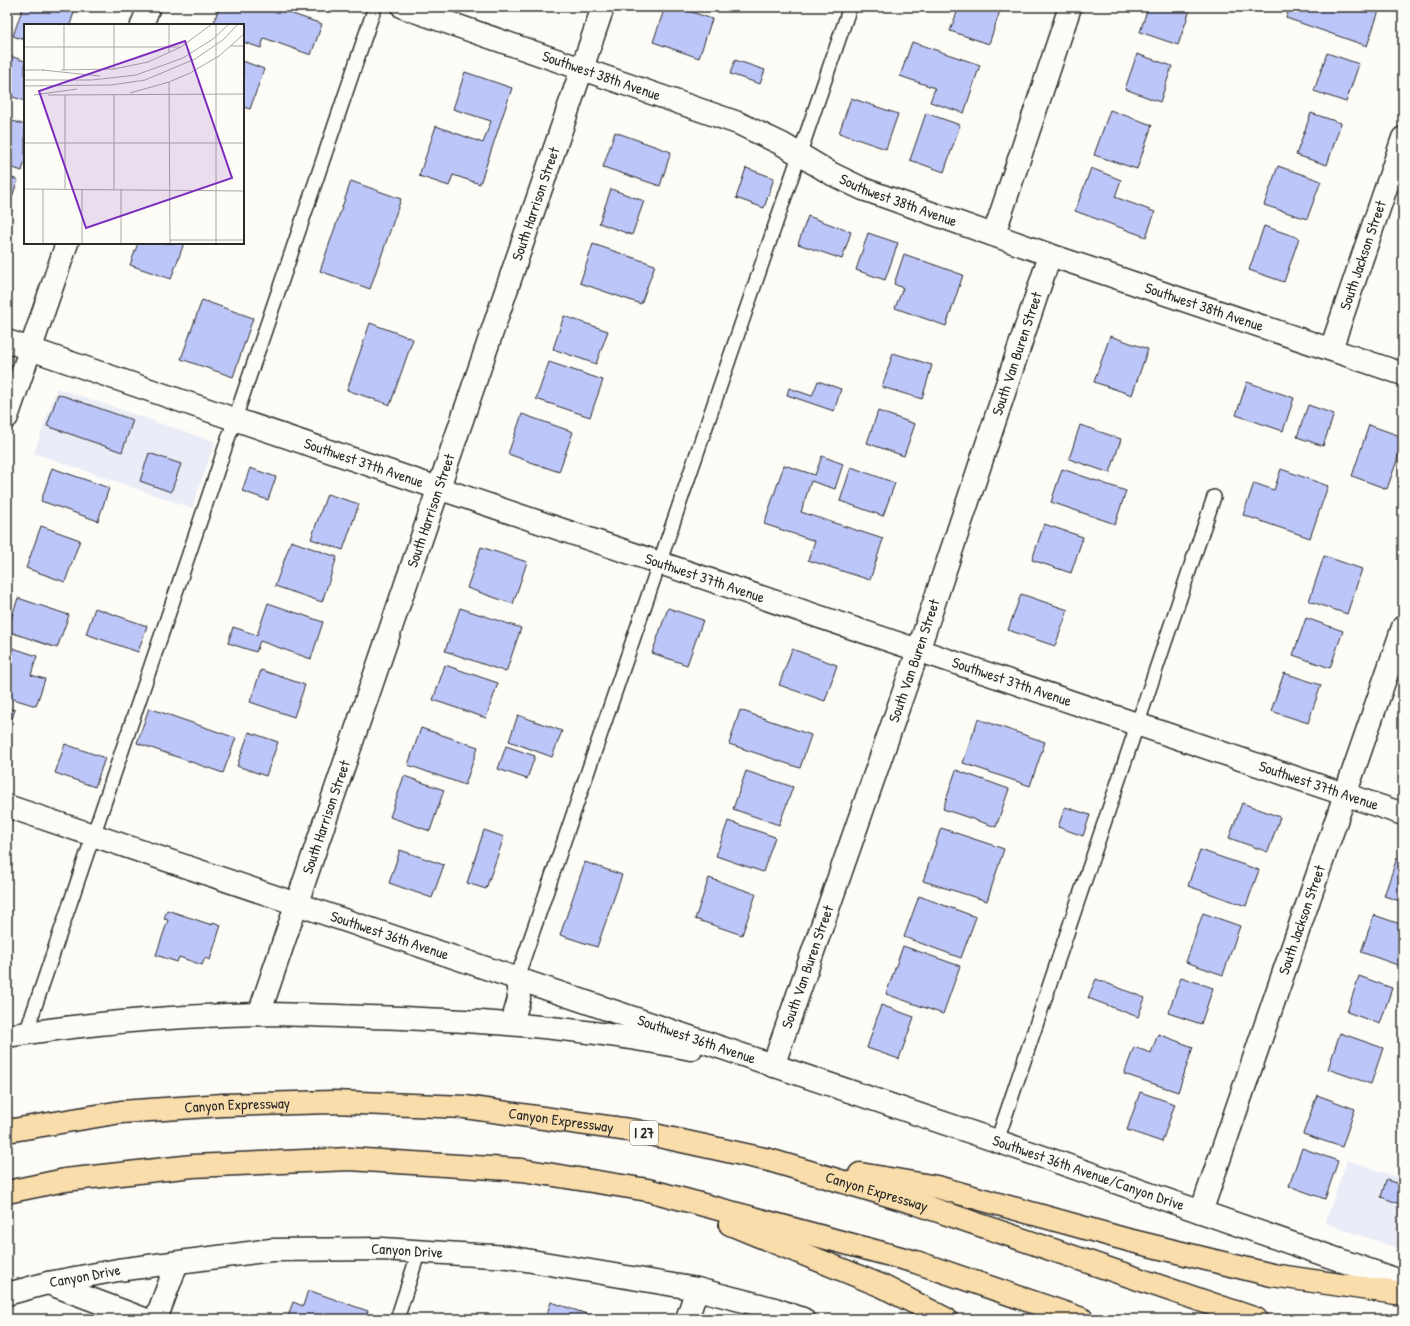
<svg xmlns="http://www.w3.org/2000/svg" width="1410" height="1326" viewBox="0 0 1410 1326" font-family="'Patrick Hand',sans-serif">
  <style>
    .built { fill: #eaecf7 }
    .building { fill: #bcc6f8; stroke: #2b2b2b }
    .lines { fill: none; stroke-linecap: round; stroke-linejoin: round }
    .service-casing { stroke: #2b2b2b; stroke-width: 16 }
    .minor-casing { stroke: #2b2b2b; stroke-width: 25 }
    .tertiary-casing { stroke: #2b2b2b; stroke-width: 25 }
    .secondary-casing { stroke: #2b2b2b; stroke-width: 25 }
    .motorway-casing { stroke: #2b2b2b; stroke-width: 25 }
    .service { stroke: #fdfcf7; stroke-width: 13 }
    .minor { stroke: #fdfcf7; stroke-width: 22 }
    .tertiary { stroke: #fdfcf7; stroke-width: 22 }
    .secondary { stroke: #fdfcf7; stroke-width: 22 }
    .motorway { stroke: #f9ddab; stroke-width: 22 }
    .labels { text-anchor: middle; stroke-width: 3.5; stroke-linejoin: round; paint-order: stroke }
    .shield { fill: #fdfcf7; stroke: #6a6a68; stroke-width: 1 }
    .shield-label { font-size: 14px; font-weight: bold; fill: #2b2b2b }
    .street-label { font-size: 15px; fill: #2b2b2b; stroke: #fdfcf7 }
    .inset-road { fill: none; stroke: #a9a8a5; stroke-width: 1 }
    .view { fill: #7b2cbf; fill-opacity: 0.15; stroke: #7b2cbf; stroke-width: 2 }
    .inset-edge { fill: none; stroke: #2b2b2b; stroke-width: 2 }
  </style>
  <rect width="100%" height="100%" fill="#fdfcf7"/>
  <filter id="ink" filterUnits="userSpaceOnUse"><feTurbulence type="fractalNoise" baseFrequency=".025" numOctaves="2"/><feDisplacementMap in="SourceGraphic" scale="8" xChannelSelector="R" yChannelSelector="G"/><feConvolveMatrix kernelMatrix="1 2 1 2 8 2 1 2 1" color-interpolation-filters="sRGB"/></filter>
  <g filter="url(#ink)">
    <!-- built -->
    <path class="built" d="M57,388L215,442L192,508L34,453Z
      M1347,1160L1403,1179V1250L1325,1223Z"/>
    <!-- building -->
    <path class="building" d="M23,7H70L75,9L70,25H25V40L13,36Z
      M219,7H272L322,24L311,55L264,38L261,48L243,42V25H213Z
      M665,7H678L712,19L699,58L653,42Z
      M959,7L1001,8L989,44L950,31Z
      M1148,7H1191L1178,45L1140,32Z
      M1290,7H1377L1380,8L1367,46L1286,18Z
      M912,42L980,65L964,113L930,102L935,88L900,76Z
      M1327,53L1359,64L1346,102L1314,91Z
      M1137,54L1172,66L1160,102L1125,89Z
      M7,55L25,61V101L7,95Z
      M735,60L765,70L760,84L730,74Z
      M243,61L264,69L250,109L243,107Z
      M465,72L512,88L480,184L453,175L449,186L419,176L436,126L483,143L491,121L453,109Z
      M851,98L898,114L886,149L839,133Z
      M1110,110L1152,125L1137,169L1094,155Z
      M926,113L960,125L944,172L910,160Z
      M1311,113L1341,123L1327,165L1296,155Z
      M7,119L25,125V161L22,171L7,166Z
      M615,132L671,152L660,186L603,167Z
      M1278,166L1321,181L1307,219L1264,205Z
      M746,168L774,178L764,208L736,198Z
      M1091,168L1121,180L1115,197L1155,212L1146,237L1075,211Z
      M7,176L18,180L7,211Z
      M351,181L401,199L370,289L320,271Z
      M611,189L644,201L632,235L599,223Z
      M808,216L851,232L842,259L798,244Z
      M1264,226L1299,238L1284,282L1249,270Z
      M868,233L898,243L885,280L856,270Z
      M138,243H184L171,279L130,265Z
      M593,244L655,265L641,304L580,283Z
      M904,254L963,275L946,326L895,308L903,288L894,284Z
      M202,300L253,318L233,377L181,359Z
      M564,316L608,331L596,364L553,349Z
      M370,323L413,339L390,405L347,390Z
      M1110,336L1148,349L1132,395L1094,382Z
      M893,353L932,365L922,399L882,387Z
      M549,362L603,380L590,417L536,399Z
      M818,381L841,389L834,411L787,395L789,388L812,396Z
      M1247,382L1294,398L1283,431L1236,415Z
      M58,394L133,420L122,452L47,426Z
      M1308,405L1334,414L1323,446L1297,437Z
      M878,411L915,424L904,456L867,443Z
      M522,414L573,432L559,472L508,454Z
      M1080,425L1121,439L1110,473L1069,459Z
      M1369,425L1403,437V443L1387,489L1352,476Z
      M149,453L181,464L171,492L140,481Z
      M822,456L843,464L835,489L811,481L801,512L883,539L870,580L808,560L815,541L764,524L784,465L815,475Z
      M851,467L895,483L883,516L840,501Z
      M52,468L109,488L98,521L41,501Z
      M250,468L276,477L268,500L242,491Z
      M1062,469L1126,491L1115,524L1051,502Z
      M1281,469L1328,486L1310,538L1243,515L1254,483L1274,490Z
      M327,494L359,504L343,550L311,539Z
      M1044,524L1083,537L1071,573L1032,560Z
      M41,526L80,540L65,582L26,568Z
      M291,541L337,557L322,602L275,586Z
      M481,547L527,562L513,604L467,588Z
      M1324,556L1362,569L1347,614L1309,601Z
      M1021,594L1068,610L1055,646L1008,630Z
      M18,598L69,615L57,648L7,631Z
      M268,603L323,622L311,659L260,641L256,652L228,643L233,627L257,635Z
      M95,608L147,626L138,652L86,634Z
      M460,608L521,628L506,672L445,651Z
      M668,608L703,620L687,665L652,653Z
      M1306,618L1343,631L1330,668L1293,655Z
      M7,646L37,656L31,675L45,679L36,706L7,697Z
      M792,649L837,665L825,701L779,685Z
      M445,665L498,683L486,718L433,700Z
      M261,670L305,685L294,717L250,702Z
      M1284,673L1321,685L1308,723L1271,711Z
      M7,708L15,710L7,733Z
      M149,708L236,738L223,773L137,743Z
      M740,710L811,735L800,768L729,744Z
      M518,715L562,731L552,757L509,741Z
      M978,719L1045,742L1030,786L963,763Z
      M421,728L478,747L465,785L408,765Z
      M249,732L278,742L266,776L237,766Z
      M65,744L105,758L95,787L55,773Z
      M506,746L535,756L527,779L498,769Z
      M956,770L1009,789L996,827L943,809Z
      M746,771L793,787L779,825L733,809Z
      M404,776L444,790L430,831L390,817Z
      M1242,803L1280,817L1268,852L1229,838Z
      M1065,807L1090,815L1083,836L1058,827Z
      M728,821L775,837L763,872L716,856Z
      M941,828L1004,849L987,901L923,881Z
      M484,830L504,837L486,889L467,883Z
      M400,850L444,865L432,898L389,883Z
      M1200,850L1259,870L1246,906L1188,886Z
      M1397,858L1403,860V902L1384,896Z
      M585,862L622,875L597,947L560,935Z
      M709,878L756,894L742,935L695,919Z
      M919,896L976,917L961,958L904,937Z
      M167,910L212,925L213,922L221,925L210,960L205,958L202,965L179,957L177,962L156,955L168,920L164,919Z
      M1203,913L1240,926L1223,975L1186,962Z
      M1374,915L1403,925V967L1361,952Z
      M903,946L960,966L943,1014L886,994Z
      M1359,976L1392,988L1380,1024L1347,1012Z
      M1181,977L1213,988L1201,1024L1168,1013Z
      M1096,979L1145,998L1138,1017L1088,998Z
      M881,1005L914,1017L899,1059L867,1048Z
      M1340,1033L1383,1048L1371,1084L1328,1069Z
      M1158,1034L1193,1047L1178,1092L1124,1074L1134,1047L1151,1053Z
      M1140,1092L1175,1104L1162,1142L1127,1130Z
      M1317,1095L1355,1109L1342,1147L1303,1134Z
      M1302,1148L1338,1161L1325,1199L1289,1186Z
      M1386,1180L1403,1185V1205L1381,1197Z
      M308,1290L368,1311L365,1319H287L293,1302L303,1306Z
      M551,1302L599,1318V1319H545Z"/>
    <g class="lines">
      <!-- service casing -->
      <g class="service-casing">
        <path id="service" d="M517,978L850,7
          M26,1033L375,7
          M997,1141L1214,497
          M397,1319L419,1251"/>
      </g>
      <!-- minor casing -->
      <g class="minor-casing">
        <g id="minor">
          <path id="s1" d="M403,7L738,123L782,144L832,174L863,189L1050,255L1403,374"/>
          <path d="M994,234L1070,7"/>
          <path id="s2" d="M7,341L234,419L1403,814"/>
          <path id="s3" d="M1331,349L1403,138"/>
          <path id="s4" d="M773,1066L918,651L1050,255"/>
          <path id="s5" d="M1201,1212L1403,627"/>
          <path d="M48,1283L144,1319"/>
          <path d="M687,1319L697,1289"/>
        </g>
      </g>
      <!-- tertiary casing -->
      <g class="tertiary-casing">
        <g id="tertiary">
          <path id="s6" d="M259,1014L603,7"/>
          <path d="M156,1319L177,1263"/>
        </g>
      </g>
      <!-- secondary casing -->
      <g class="secondary-casing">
        <g id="secondary">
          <path d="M142,25L149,7"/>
          <path d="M7,417L67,243"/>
          <path id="s7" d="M7,806L997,1141L1403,1282"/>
          <path d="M512,1023L519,999L517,978"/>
          <path d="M7,1036C90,1023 174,1016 258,1014C294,1014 332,1016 368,1017C476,1020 584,1027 691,1049"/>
          <path id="s8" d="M7,1294L48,1283L118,1270L271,1250L382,1249L508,1257L697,1289L775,1309L803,1319"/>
        </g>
      </g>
      <!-- motorway casing -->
      <g class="motorway-casing">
        <g id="motorway">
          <path id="s9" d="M7,1131L121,1112L223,1105L333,1102L465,1107L636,1131L769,1160L915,1203L1256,1319"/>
          <path d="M860,1174L937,1187L1128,1240L1272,1275L1403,1294"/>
          <path d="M7,1192L65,1180L193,1166L349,1159L522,1170L648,1190L916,1262L1082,1319"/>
          <path d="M730,1224L882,1286L946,1319"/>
        </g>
      </g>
      <!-- service -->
      <use href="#service" class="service"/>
      <!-- minor -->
      <use href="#minor" class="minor"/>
      <!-- tertiary -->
      <use href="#tertiary" class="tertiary"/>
      <!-- secondary -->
      <use href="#secondary" class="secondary"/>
      <!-- motorway -->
      <use href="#motorway" class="motorway"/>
    </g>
  </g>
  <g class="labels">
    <!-- shield labels -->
    <rect class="shield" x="630" y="1121" width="28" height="24" rx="3"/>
    <g class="shield-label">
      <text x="644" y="1138">I 27</text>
    </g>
    <!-- street labels -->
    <g class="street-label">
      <text dy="5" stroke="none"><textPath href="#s1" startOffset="210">Southwest 38th Avenue</textPath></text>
      <text dy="5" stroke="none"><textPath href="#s1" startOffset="533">Southwest 38th Avenue</textPath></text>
      <text dy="5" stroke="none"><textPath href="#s6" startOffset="856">South Harrison Street</textPath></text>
      <text dy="5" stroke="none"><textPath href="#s3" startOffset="99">South Jackson Street</textPath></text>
      <text dy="5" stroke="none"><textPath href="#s1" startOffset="857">Southwest 38th Avenue</textPath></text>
      <text dy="5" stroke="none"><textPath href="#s4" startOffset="753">South Van Buren Street</textPath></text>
      <text dy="5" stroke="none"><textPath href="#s2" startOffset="377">Southwest 37th Avenue</textPath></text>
      <text dy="5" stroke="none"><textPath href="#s6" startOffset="532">South Harrison Street</textPath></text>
      <text dy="5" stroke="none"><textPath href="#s2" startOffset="737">Southwest 37th Avenue</textPath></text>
      <text dy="5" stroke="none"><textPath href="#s4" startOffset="429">South Van Buren Street</textPath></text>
      <text dy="5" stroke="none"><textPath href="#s2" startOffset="1061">Southwest 37th Avenue</textPath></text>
      <text dy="5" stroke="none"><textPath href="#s2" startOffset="1385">Southwest 37th Avenue</textPath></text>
      <text dy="5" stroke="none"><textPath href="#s6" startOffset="208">South Harrison Street</textPath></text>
      <text dy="5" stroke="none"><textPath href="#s5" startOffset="309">South Jackson Street</textPath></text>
      <text dy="5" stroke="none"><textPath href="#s7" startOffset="404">Southwest 36th Avenue</textPath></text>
      <text dy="5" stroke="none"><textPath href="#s4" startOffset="105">South Van Buren Street</textPath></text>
      <text dy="5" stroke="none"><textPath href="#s7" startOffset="728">Southwest 36th Avenue</textPath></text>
      <text dy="5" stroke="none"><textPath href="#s9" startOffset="232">Canyon Expressway</textPath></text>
      <text dy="5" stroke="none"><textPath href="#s9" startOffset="557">Canyon Expressway</textPath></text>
      <text dy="5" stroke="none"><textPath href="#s7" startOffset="1142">Southwest 36th Avenue/Canyon Drive</textPath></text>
      <text dy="5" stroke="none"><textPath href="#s9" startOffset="881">Canyon Expressway</textPath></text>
      <text dy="5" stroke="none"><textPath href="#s8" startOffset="404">Canyon Drive</textPath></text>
      <text dy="5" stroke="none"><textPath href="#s8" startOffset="80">Canyon Drive</textPath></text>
    </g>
  </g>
  <!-- overview -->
  <g transform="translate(24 24)">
    <rect width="220" height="220" fill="#fdfcf7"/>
    <path class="inset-road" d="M40,0V46M90,0V45M145,0V29M207,22H220M0,23H156M0,46H20M18,46L76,52M37,46L90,45L124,38L157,23L188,0M0,56H68L112,51L159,34L189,15L205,0M145,58L146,220M0,62L87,61L121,56L171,35L199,16L214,0M106,69L145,58L166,49L195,32L220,10M10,71L53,65M24,71L220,70M90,71V165M0,119H220M0,165L220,167M41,165V71M58,165V220M97,165V220M146,216H220M19,220V165M192,220V0"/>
    <path class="view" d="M161,17L208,154L62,204L15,67Z"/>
    <rect width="220" height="220" class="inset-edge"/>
  </g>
  <!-- margin -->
  <rect width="1410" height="1326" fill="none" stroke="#fdfcf7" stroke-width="24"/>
  <rect x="12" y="12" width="1386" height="1302" fill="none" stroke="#2b2b2b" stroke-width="1.5" filter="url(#ink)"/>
</svg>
